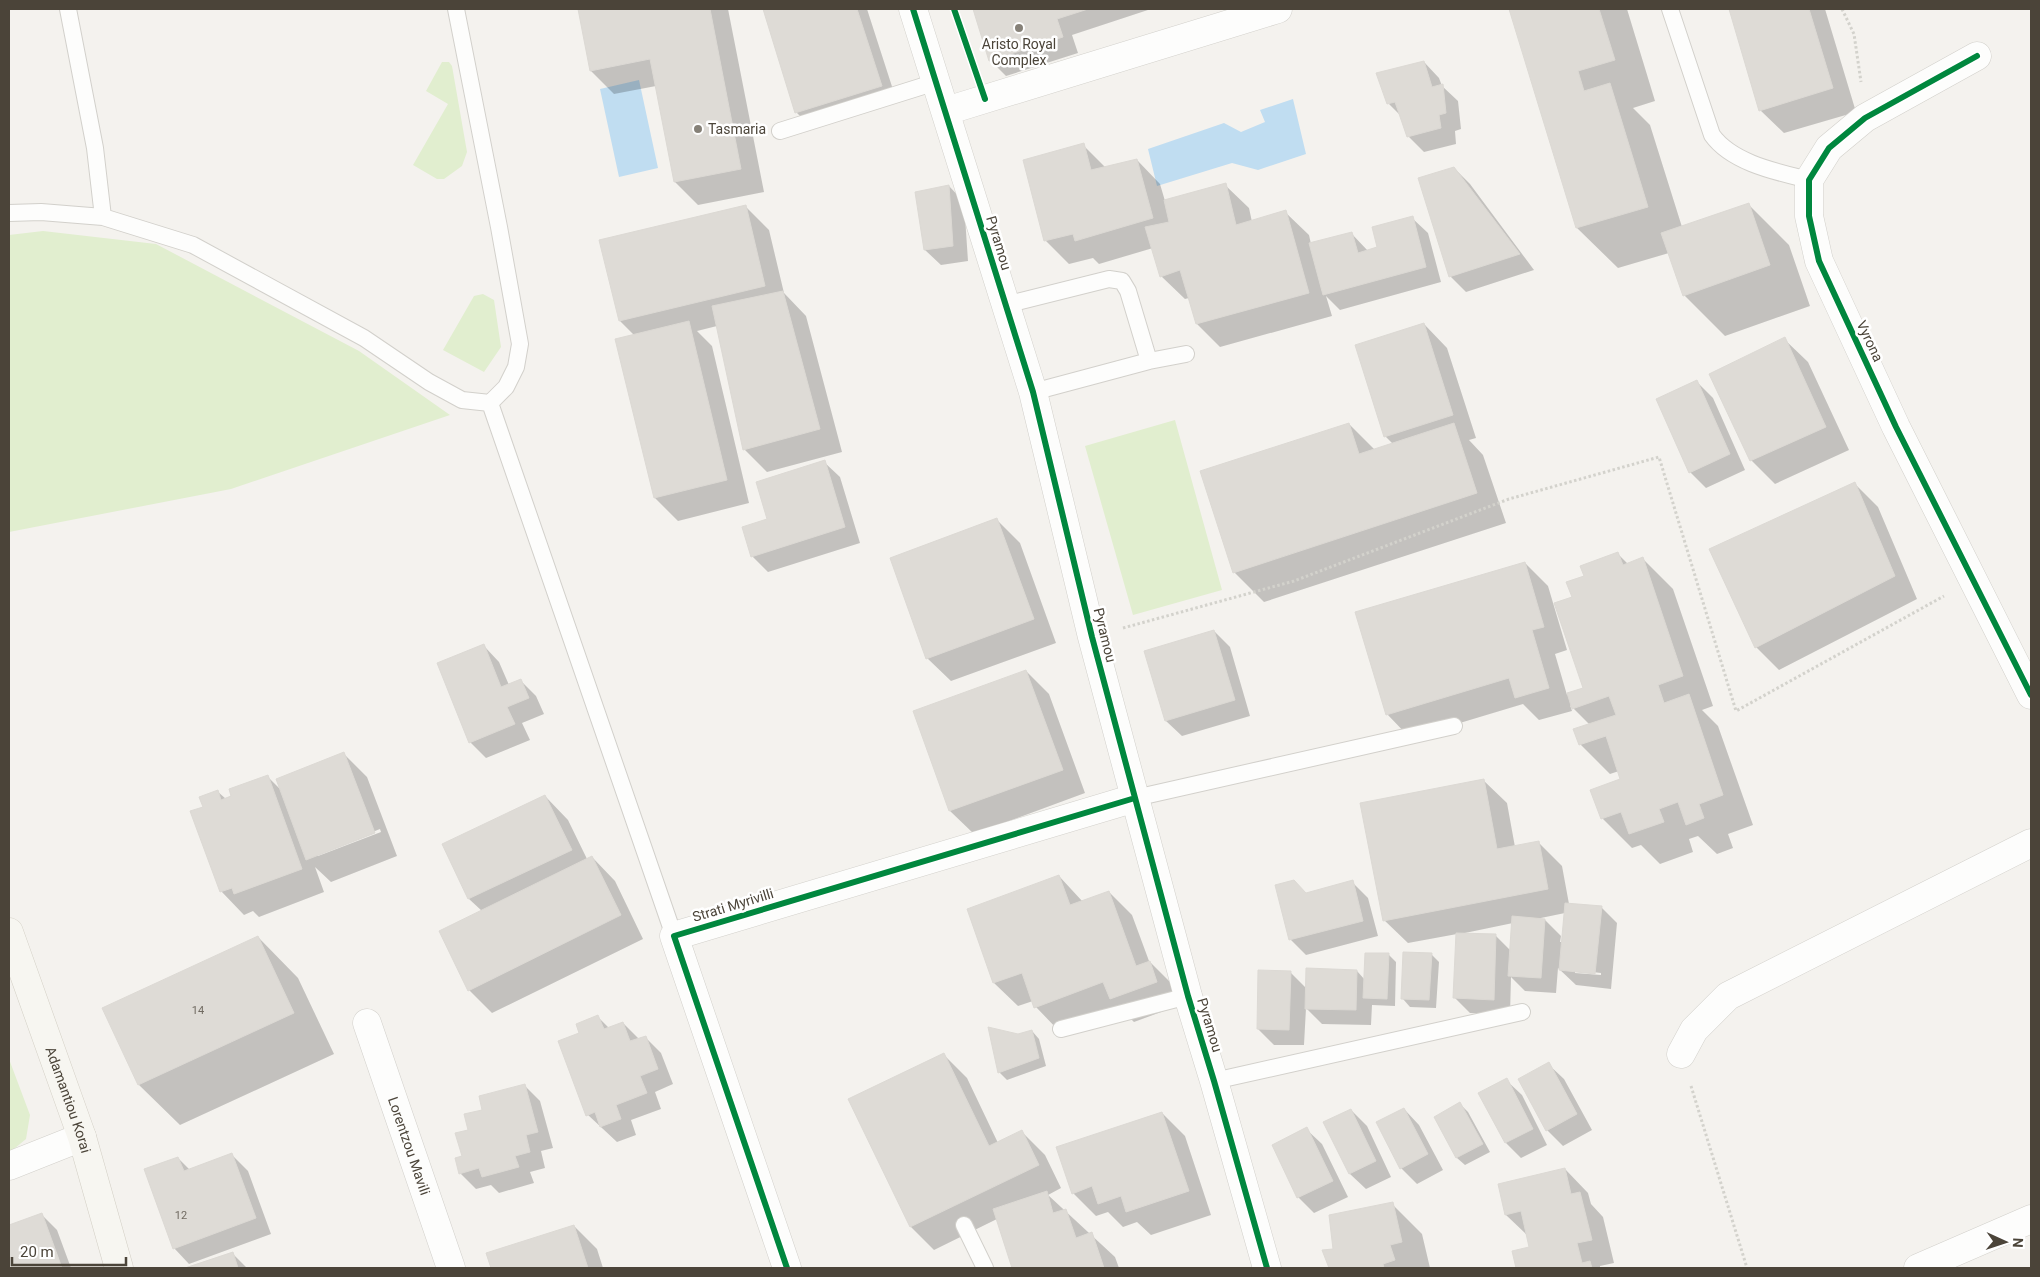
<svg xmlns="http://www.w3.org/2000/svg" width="2040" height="1277" viewBox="0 0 2040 1277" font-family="Roboto,sans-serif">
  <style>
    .green { fill: #e1eecf }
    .water { fill: #c0ddf1 }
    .shadow { fill: #0003; fill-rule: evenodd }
    .building { fill: #dedbd6; stroke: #dcd9d4 }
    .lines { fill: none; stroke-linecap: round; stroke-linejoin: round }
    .lane-casing { stroke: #d2d0cb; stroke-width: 18 }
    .street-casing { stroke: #d2d0cb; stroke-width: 29 }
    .secondary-casing { stroke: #d3cfc5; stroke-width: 29 }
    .path { stroke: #d3d2cc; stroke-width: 3; stroke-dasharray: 2.5 2.5; stroke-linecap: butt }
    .lane { stroke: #fdfdfc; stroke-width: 16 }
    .street { stroke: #fdfdfc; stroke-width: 28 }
    .secondary { stroke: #f7f6f1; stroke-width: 28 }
    .cycleway-casing { stroke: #fff; stroke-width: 9 }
    .cycleway { stroke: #00873e; stroke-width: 6 }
    .poi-dot { fill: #868178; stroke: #fff; stroke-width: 2 }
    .labels { text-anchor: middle; stroke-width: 5; stroke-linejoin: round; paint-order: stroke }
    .number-label { font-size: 11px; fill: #706a61 }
    .poi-label { font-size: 14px; fill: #4b4439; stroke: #fff }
    .street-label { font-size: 14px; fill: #4b4439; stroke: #fff }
  </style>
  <rect width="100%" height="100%" fill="#f4f2ee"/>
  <!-- green -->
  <path class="green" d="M442,62H449L452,66L467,152L462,166L444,179H437L413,165L448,104L426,91Z
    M43,231L156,244L359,351L450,415L231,489L9,532V235Z
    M483,294L494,300L501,347L484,372L443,350L474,296Z
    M1175,420L1222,590L1133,615L1085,446Z
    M9,1059L30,1115L26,1139L9,1153Z"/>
  <!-- water -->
  <path class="water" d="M639,80L658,168L619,177L600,89Z
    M1293,99L1306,154L1258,170L1232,163L1157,186L1148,149L1224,123L1241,132L1265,122L1260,110Z"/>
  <!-- shadow -->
  <path class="shadow" d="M267,9H312V10Z
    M579,9H728L764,192L698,205L675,182L656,86L614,94L591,71Z
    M764,9H867L897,102L812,128L796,112Z
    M974,9H1151L1072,35L1078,53L1006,76L990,60Z
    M1511,9H1627L1655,101L1633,108L1650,125L1682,227L1748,204L1789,245L1810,306L1725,336L1684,295L1669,253L1618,268L1577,228Z
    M1730,9H1825L1856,112L1784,133L1760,110Z
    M1424,62L1439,78L1442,86L1458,101L1461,129L1455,131L1456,144L1424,152L1408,136L1402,117L1389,104Z
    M1083,145L1106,168L1137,160L1160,184L1165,201L1225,185L1249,208L1252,222L1285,212L1309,235L1311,244L1351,233L1368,251L1379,248L1412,218L1428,233L1441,282L1340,310L1326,296L1332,316L1220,347L1197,324L1189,298L1185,299L1161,276L1153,248L1099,264L1093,258L1069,264L1045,240Z
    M1454,168L1470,184L1534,270L1466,292L1450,276Z
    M949,186L964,202L968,261L941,265L925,250Z
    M745,206L769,230L784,293L806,316L842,452L767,472L744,449L717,326L697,331L712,346L749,503L678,521L655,498L635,336L620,321Z
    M1424,324L1447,348L1476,438L1469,440L1483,455L1506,523L1264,602L1234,572L1349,424L1375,450L1393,444L1385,436Z
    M1784,339L1808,362L1849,450L1775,484L1751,460L1710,374Z
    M1697,382L1713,398L1745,470L1706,488L1690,472Z
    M824,462L840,477L860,543L768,572L752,556L769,520Z
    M1855,484L1878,507L1917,599L1779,670L1756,647Z
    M997,520L1020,543L1056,643L951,681L927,658Z
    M1618,554L1628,564L1643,559L1673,589L1713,706L1702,710L1718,726L1753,825L1728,834L1733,848L1717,854L1698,836L1689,839L1693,852L1660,864L1641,845L1632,848L1602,818L1622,780L1619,771L1610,774L1580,744L1590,725L1570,705L1572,711L1539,720L1523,704L1410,738L1387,714L1525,563L1548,586L1567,650L1555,654L1567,695L1585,689L1573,598L1586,576Z
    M1214,631L1230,647L1250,716L1182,736L1166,721Z
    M484,646L499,662L509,685L520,680L536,696L544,714L522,723L530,740L486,758L470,742Z
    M1026,671L1049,694L1085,793L974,834L950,811L915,712Z
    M344,754L367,777L397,856L331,882L315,867L324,892L259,917L253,911L244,915L221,891L204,807L217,791L226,799L267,776L281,790ZM380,829L381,832L318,856V854Z
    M1483,780L1507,803L1515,847L1538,842L1562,866L1569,904L1601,907L1617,923L1611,989L1576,985L1558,968L1556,993L1525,991L1511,977L1510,1015L1470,1013L1455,998L1457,934L1408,943L1384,920ZM1565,913L1563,942H1560L1561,936L1545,920L1536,919ZM1513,923L1511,951L1496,936L1460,934ZM1575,970L1601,973V975L1575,973Z
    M545,796L568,820L587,859L592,857L615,881L643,939L492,1013L469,990L482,911L469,899L444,845Z
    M1059,876L1083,902L1109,892L1132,915L1149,961L1173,985L1180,1005L1134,1022L1120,1008L1059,1031L1036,1007L1033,1001L1018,1006L994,983L968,910Z
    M1352,882L1368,898L1378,936L1306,955L1290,939L1306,894Z
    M258,937L298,978L334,1054L180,1125L139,1085L104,1008Z
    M1431,954L1439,962L1436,1008L1410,1007L1403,999Z
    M1389,955L1396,962L1395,1006L1372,1005L1371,1025L1322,1024L1306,1008L1304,1045H1274L1258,1029L1290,972L1307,989L1357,971L1365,980Z
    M598,1017L609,1028L623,1023L639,1039L645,1037L661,1053L673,1084L655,1092L661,1109L631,1120L636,1135L617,1142L588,1115L581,1034Z
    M1032,1031L1039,1039L1046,1066L1007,1080L999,1072L1018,1036Z
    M943,1054L967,1078L998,1143L1022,1132L1045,1155L1061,1188L1048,1195L1115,1257L1119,1268H1014L997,1219L934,1250L911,1227L850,1100Z
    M1548,1064L1564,1079L1592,1130L1563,1146L1547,1130Z
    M1506,1080L1522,1095L1547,1145L1521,1158L1506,1143Z
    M524,1085L540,1101L553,1148L541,1151L545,1168L530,1172L534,1183L499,1193L491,1185L476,1189L460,1173L470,1131L484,1110Z
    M1460,1104L1468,1112L1490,1152L1465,1165L1457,1158L1435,1118Z
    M1404,1109L1419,1125L1443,1170L1417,1184L1401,1168Z
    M1351,1110L1367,1126L1391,1177L1366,1189L1350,1174L1325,1122Z
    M1162,1113L1185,1136L1211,1215L1151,1235L1137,1222L1123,1227L1108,1212L1096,1216L1073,1193Z
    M1306,1129L1322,1144L1348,1197L1314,1213L1298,1197L1273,1145Z
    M232,1155L248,1171L271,1234L189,1264L174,1248L178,1158L190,1170Z
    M1565,1169L1588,1193L1591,1204L1603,1217L1614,1263L1600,1266V1268H1517L1513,1252L1530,1248L1528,1236L1506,1215L1499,1185Z
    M1392,1204L1422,1234L1430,1268H1330L1323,1251L1335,1250Z
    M41,1214L57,1230L71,1268H9V1226Z
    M574,1226L597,1249L603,1268H492L488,1254Z
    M232,1253L247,1268H188Z"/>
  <!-- building -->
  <path class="building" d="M578,9H710L741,169L674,182L650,59L590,71Z
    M763,9H857L882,86L795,113Z
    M973,9H1088L1057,19L1063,37L989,61Z
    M1509,9H1599L1615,60L1578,71L1584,91L1610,83L1648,207L1576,228Z
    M1729,9H1809L1833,88L1759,111Z
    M1424,61L1432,87L1443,84L1446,113L1439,115L1441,128L1407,137L1395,102L1387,104L1376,73Z
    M1084,143L1091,170L1137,159L1153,218L1075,241L1073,234L1044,241L1023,160Z
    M1454,167L1520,254L1449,277L1418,178Z
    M1226,183L1236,225L1286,210L1309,293L1196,324L1180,270L1160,277L1145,227L1169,222L1164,200Z
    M949,185L953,246L924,250L915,192Z
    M1749,203L1770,265L1683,296L1661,233Z
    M746,205L765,286L619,321L599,240Z
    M1413,216L1426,267L1323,295L1309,243L1352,232L1358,253L1377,247L1372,227Z
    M783,291L820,429L743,450L712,306Z
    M689,321L727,480L654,498L615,339Z
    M1424,323L1453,415L1384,437L1355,345Z
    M1785,337L1826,427L1750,461L1709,374Z
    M1697,380L1730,454L1689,473L1656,399Z
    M1349,423L1359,454L1454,423L1477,493L1233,573L1200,471Z
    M825,460L845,527L751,557L742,527L767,519L756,482Z
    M1855,482L1895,576L1755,648L1709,549Z
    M997,518L1034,619L926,659L890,558Z
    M1618,552L1623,565L1643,557L1683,676L1658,685L1664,703L1689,694L1723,795L1699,804L1704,818L1686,825L1678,802L1659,809L1664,822L1629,834L1621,812L1601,819L1590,790L1620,779L1606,736L1579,745L1573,729L1616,715L1609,696L1572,709L1567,693L1583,688L1554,603L1572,597L1566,582L1584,576L1580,566Z
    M1525,562L1544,627L1532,630L1549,688L1515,698L1509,678L1386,715L1355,612Z
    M1214,630L1235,700L1165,721L1144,651Z
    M484,644L501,687L521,679L529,698L507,707L515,724L469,743L437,663Z
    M1026,670L1063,770L949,811L913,711Z
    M344,752L375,833L306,860L276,779Z
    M268,775L302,869L234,894L232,888L220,892L190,811L203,807L199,797L218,790L221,800L231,796L229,789Z
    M1484,779L1497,849L1539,841L1548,889L1383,921L1360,803Z
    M545,795L572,850L468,899L442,844Z
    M592,856L621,915L468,991L439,931Z
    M1059,875L1070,905L1109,891L1136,966L1150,961L1157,982L1110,999L1103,982L1034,1008L1022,973L993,983L967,909Z
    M1294,880L1306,893L1353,880L1363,921L1289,940L1275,885Z
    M1565,903L1602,906L1595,974L1559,970Z
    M1512,916L1545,919L1541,978L1508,976Z
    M1456,933L1496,934L1494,1000L1453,998Z
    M258,936L294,1013L138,1085L102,1008Z
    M1403,952L1432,953L1429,1000L1401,999Z
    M1365,953H1389L1387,999L1363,998Z
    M1306,968L1357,970L1356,1010L1305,1009Z
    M1258,970L1291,971L1289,1030L1257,1029Z
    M598,1015L604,1029L623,1022L630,1041L646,1036L658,1069L640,1076L647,1093L616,1105L621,1119L600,1127L595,1112L586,1116L558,1041L579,1033L576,1024Z
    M988,1027L1018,1034L1032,1030L1039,1058L998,1073Z
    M944,1053L989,1146L1022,1130L1039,1165L910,1227L848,1099Z
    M1549,1062L1577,1114L1546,1131L1518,1079Z
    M1507,1078L1533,1129L1505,1143L1478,1093Z
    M525,1084L538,1132L526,1135L530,1152L515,1156L519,1167L482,1177L479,1168L459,1174L455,1158L462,1156L455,1133L468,1130L464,1114L482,1110L479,1096Z
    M1460,1102L1483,1144L1456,1158L1434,1117Z
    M1404,1108L1428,1154L1400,1169L1376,1122Z
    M1351,1109L1376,1161L1349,1174L1323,1122Z
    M1162,1112L1189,1191L1126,1212L1121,1196L1098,1204L1092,1186L1072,1194L1056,1147Z
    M1307,1127L1333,1181L1297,1198L1272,1145Z
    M232,1153L256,1218L173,1249L144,1169L178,1157L184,1171Z
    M1565,1168L1571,1194L1580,1192L1592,1240L1577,1243L1582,1263L1590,1261L1592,1268H1516L1512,1251L1529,1247L1521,1211L1505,1215L1498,1184Z
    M1047,1191L1053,1213L1066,1209L1076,1238L1092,1232L1104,1268H1012L993,1209Z
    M1393,1202L1402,1242L1390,1245L1395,1260L1383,1264L1384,1268H1329L1322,1250L1333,1249L1329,1215Z
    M42,1213L62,1268H9V1225Z
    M574,1225L588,1268H491L486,1253Z
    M233,1252L238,1268H185Z"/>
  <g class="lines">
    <!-- lane casing -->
    <g class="lane-casing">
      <path id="lane" d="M68,9L95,148L103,217
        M1670,9L1712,135C1732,163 1777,172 1809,180
        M780,131L936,82
        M9,213L41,212L103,217L193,245L364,338L429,382L462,400L490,403L506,387L516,367L520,344L499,227L456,9
        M1005,305L1109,279L1122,281L1128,291L1149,361
        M1033,392L1149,361L1186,354
        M490,403L674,936
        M1135,798L1454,726
        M1061,1029L1188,996
        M1214,1081L1522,1012
        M964,1225L985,1268"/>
    </g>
    <!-- street casing -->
    <g class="street-casing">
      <g id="street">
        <path d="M913,9L1033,392L1092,637L1188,996L1214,1081L1267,1268"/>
        <path d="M1977,56L1865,118L1829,148L1809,180V216L1819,261L1896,427L2031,695"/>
        <path d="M946,111L1278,9"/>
        <path id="s1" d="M367,1023L451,1268"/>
        <path d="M1681,1054L1694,1030L1728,996L2031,843"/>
        <path d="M9,1166L82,1137"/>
        <path d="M787,1268L674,936L1135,798"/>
        <path d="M1918,1268L2031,1219"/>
      </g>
    </g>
    <!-- secondary casing -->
    <g class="secondary-casing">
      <g id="secondary">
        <path id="s2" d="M9,932L82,1137L119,1268"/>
      </g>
    </g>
    <!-- path -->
    <path class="path" d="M1842,9L1854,34L1861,82
      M1123,628L1294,581L1509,499L1659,457L1736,711L1944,596
      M1691,1086L1747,1268"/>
    <!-- lane -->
    <use href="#lane" class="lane"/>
    <!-- street -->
    <use href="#street" class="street"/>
    <!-- secondary -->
    <use href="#secondary" class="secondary"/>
    <!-- cycleway casing -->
    <g class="cycleway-casing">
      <path id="cycleway" d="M913,9L1033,392L1092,637L1188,996L1214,1081L1267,1268
        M954,9L985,99
        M1977,56L1865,118L1829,148L1809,180V216L1819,261L1896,427L2031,695
        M787,1268L674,936L1135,798"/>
    </g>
    <!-- cycleway -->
    <use href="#cycleway" class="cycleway"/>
  </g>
  <!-- markers -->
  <g class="poi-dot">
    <circle cx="1019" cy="28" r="5"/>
    <circle cx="698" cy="129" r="5"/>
  </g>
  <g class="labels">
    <!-- number labels -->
    <g class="number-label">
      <text x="198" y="1014">14</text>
      <text x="181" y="1219">12</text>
    </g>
    <!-- poi labels -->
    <g class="poi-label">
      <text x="1019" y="49">Aristo Royal<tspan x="1019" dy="16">Complex</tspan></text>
      <text x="708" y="134" text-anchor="start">Tasmaria</text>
    </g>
    <!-- street labels -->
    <g class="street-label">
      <text transform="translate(999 243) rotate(73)" y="5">Pyramou</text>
      <text transform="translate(1870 341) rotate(65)" y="5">Vyrona</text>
      <text transform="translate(1105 635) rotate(76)" y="5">Pyramou</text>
      <text transform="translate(733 905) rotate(-17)" y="5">Strati Myrivilli</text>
      <text transform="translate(1210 1025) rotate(73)" y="5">Pyramou</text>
      <text dy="5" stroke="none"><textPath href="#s2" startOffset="178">Adamantiou Korai</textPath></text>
      <text dy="5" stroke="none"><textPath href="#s1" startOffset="130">Lorentzou Mavili</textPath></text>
    </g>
  </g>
  <!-- border -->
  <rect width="2040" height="1277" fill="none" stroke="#4b4439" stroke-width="20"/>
  <!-- north arrow -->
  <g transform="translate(2005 1242) rotate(93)" stroke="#ffffff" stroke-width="4" paint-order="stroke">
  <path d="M0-4L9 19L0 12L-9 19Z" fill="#4b4439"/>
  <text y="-8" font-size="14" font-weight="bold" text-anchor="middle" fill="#4b4439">N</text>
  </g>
  <!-- scale -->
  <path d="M12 1257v8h114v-8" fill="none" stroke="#4b4439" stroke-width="2.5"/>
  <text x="20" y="1257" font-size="15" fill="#4b4439" stroke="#ffffff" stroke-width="4" paint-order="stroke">20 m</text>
</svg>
